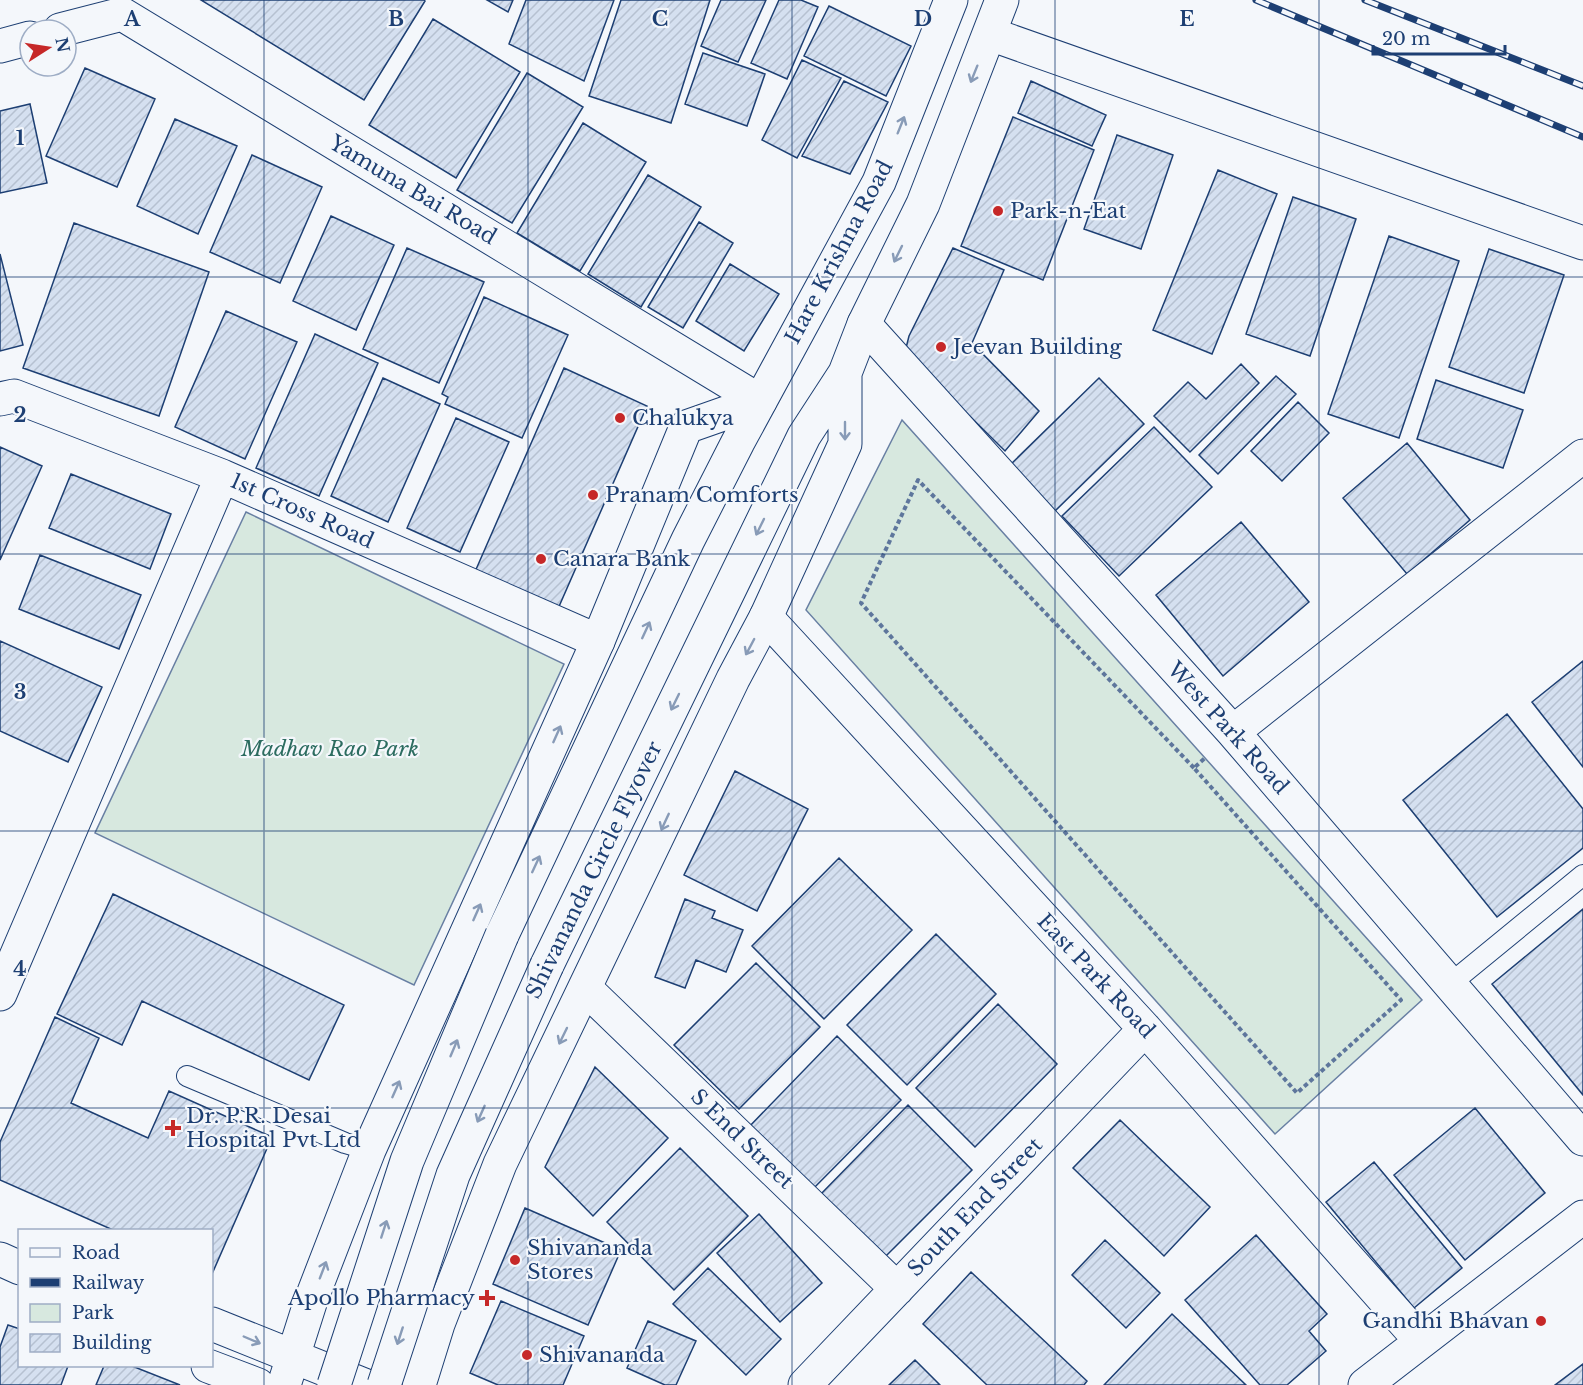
<svg xmlns="http://www.w3.org/2000/svg" width="1583" height="1385" viewBox="0 0 1583 1385" font-family="'Libre Baskerville',serif">
  <style>
    .park { fill: #d7e8df; stroke: #687fa3; stroke-width: 1.5 }
    .building { fill: url(#building-hatch); stroke: #1d3f73; stroke-width: 1.5 }
    .lines { fill: none; stroke-linecap: round; stroke-linejoin: round }
    .lane-casing { stroke: #1d3f73; stroke-width: 22 }
    .street-casing { stroke: #1d3f73; stroke-width: 35 }
    .secondary-casing { stroke: #1d3f73; stroke-width: 35 }
    .path { stroke: #5e769c; stroke-width: 4; stroke-dasharray: 4.5 3; stroke-linecap: butt }
    .lane { stroke: #f4f7fb; stroke-width: 20 }
    .street { stroke: #f4f7fb; stroke-width: 33 }
    .secondary { stroke: #f4f7fb; stroke-width: 33 }
    .rail-casing { stroke: #1d3f73; stroke-width: 7 }
    .rail { stroke: #f4f7fb; stroke-width: 4.5; stroke-dasharray: 14; stroke-linecap: butt }
    .secondary-bridge-casing { stroke: #1d3f73; stroke-width: 35; stroke-linecap: butt }
    .secondary-bridge { stroke: #f4f7fb; stroke-width: 33 }
    .oneway { stroke: #889bb7 }
    .grid { fill: none; stroke: #1d3f73; stroke-width: 1.5; stroke-opacity: 0.55 }
    .poi-dot { fill: #c62828; stroke: #f4f7fb; stroke-width: 2 }
    .labels { text-anchor: middle; stroke-width: 4.5; stroke-linejoin: round; paint-order: stroke }
    .street-label { font-size: 21px; fill: #1d3f73; stroke: #f4f7fb }
    .poi-label { font-size: 21px; fill: #1d3f73; stroke: #f4f7fb; text-anchor: start }
    .park-label { font-size: 21px; font-style: italic; fill: #2c6c60; stroke: #f4f7fb }
    .grid-label { font-size: 20px; text-anchor: middle; font-weight: bold; fill: #1d3f73; stroke: #f4f7fb; stroke-width: 4.5; stroke-linejoin: round; paint-order: stroke }
  </style>
  <defs>
    <pattern id="building-hatch" width="6" height="6" patternUnits="userSpaceOnUse" patternTransform="scale(1.5)"><rect width="6" height="6" fill="#d5e0f0"/><path d="M-1 1l2-2M0 6l6-6M5 7l2-2" fill="none" stroke="#b6c1d1"/></pattern>
  </defs>
  <rect width="100%" height="100%" fill="#f4f7fb"/>
  <!-- park -->
  <path class="park" d="M902,420L1422,1000L1275,1134L806,610Z
    M246,512L564,664L414,985L95,833Z"/>
  <!-- building -->
  <path class="building" d="M201,0H424L425,1L364,100Z
    M487,0H513L508,12Z
    M526,0H614L584,81L509,44Z
    M621,0H710L671,123L589,96Z
    M721,0H766L738,62L701,46Z
    M779,0H801L818,7L787,79L751,63Z
    M829,6L911,46L886,96L804,56Z
    M433,19L520,72L456,178L369,125Z
    M703,53L765,74L747,126L685,104Z
    M802,60L841,78L797,158L762,140Z
    M85,68L155,99L117,187L46,156Z
    M527,73L583,107L512,223L457,190Z
    M844,81L888,102L850,174L802,156Z
    M1031,81L1106,115L1092,146L1018,113Z
    M30,104L47,183L0,193V111Z
    M1013,117L1094,150L1043,280L961,246Z
    M175,119L237,146L198,234L137,206Z
    M583,123L646,162L580,271L517,233Z
    M1117,135L1173,155L1141,249L1084,229Z
    M252,155L322,187L280,283L210,252Z
    M1218,170L1277,194L1212,354L1153,330Z
    M648,175L701,207L641,307L588,274Z
    M1293,197L1356,219L1310,356L1246,334Z
    M331,216L394,245L356,330L293,301Z
    M699,222L733,243L683,328L648,307Z
    M74,223L209,272L159,416L23,368Z
    M1389,236L1459,261L1399,438L1328,414Z
    M407,248L484,282L439,383L363,349Z
    M953,248L1004,270L972,343L1039,411L1005,451L905,352L909,336Z
    M1489,249L1564,275L1524,393L1449,367Z
    M0,254L23,345L0,351Z
    M730,264L779,294L744,351L696,321Z
    M484,297L568,335L522,438L445,404L448,397L442,394Z
    M226,311L297,342L245,459L175,427Z
    M315,334L378,363L319,496L256,468Z
    M1241,364L1259,383L1190,452L1154,416L1188,382L1206,399Z
    M564,368L647,406L557,611L474,574Z
    M1276,376L1296,394L1218,474L1199,455Z
    M383,378L440,404L388,522L331,496Z
    M1099,378L1144,424L1054,512L1009,466Z
    M1436,380L1523,410L1503,468L1417,439Z
    M1298,402L1329,433L1282,481L1251,451Z
    M456,418L509,442L460,552L407,528Z
    M1154,427L1212,487L1119,576L1062,516Z
    M1407,443L1470,520L1407,574L1343,498Z
    M0,447L42,466L0,560Z
    M71,474L171,514L150,569L49,528Z
    M1241,522L1309,602L1223,676L1156,595Z
    M40,555L141,595L119,649L19,609Z
    M0,641L102,687L68,762L0,731Z
    M1583,661V767L1532,702Z
    M1507,714L1583,809V848L1497,917L1403,800Z
    M735,771L808,809L757,911L684,875Z
    M839,858L912,930L824,1019L752,946Z
    M113,894L344,1005L309,1080L142,1001L122,1045L57,1014Z
    M685,899L715,911L712,918L743,930L726,972L696,960L685,988L655,977Z
    M1583,909V1095L1492,984Z
    M936,934L996,994L907,1085L847,1025Z
    M756,963L820,1027L739,1109L674,1045Z
    M998,1004L1057,1064L975,1147L916,1088Z
    M55,1017L99,1038L71,1103L148,1138L169,1091L272,1137L212,1274V1230H113L0,1180V1142Z
    M837,1036L901,1100L810,1192L747,1129Z
    M595,1067L668,1138L593,1216L545,1167Z
    M908,1105L972,1170L882,1260L819,1196Z
    M1475,1108L1545,1193L1465,1260L1394,1175Z
    M1120,1120L1210,1207L1164,1256L1073,1168Z
    M680,1148L748,1216L674,1290L607,1222Z
    M1374,1162L1462,1268L1414,1308L1326,1202Z
    M525,1208L621,1250L588,1325L493,1284Z
    M759,1214L822,1283L780,1322L717,1253Z
    M1256,1235L1327,1314L1309,1331L1326,1351L1287,1385H1260L1185,1300Z
    M1105,1240L1160,1293L1126,1328L1072,1275Z
    M708,1268L781,1339L746,1375L673,1304Z
    M971,1272L1087,1381L1084,1385H987L923,1324Z
    M501,1301L584,1336L563,1385H498L470,1373Z
    M1172,1314L1246,1385H1104Z
    M648,1321L696,1341L676,1385H665L627,1368Z
    M8,1325L20,1329V1366H68L61,1385H0V1347Z
    M915,1360L940,1385H889Z
    M1583,1364V1385H1555Z
    M104,1366H132L180,1385H96Z"/>
  <g class="lines">
    <!-- lane casing -->
    <g class="lane-casing">
      <path id="lane" d="M1450,984L1583,875
        M187,1076L345,1143L369,1150"/>
    </g>
    <!-- street casing -->
    <g class="street-casing">
      <path id="street" d="M60,30L122,14L760,401
        M990,34L1583,243
        M0,46L30,38
        M864,324L1233,732L1583,1139
        M0,399L14,396L222,476L598,641
        M766,617L1145,1029L1421,1341
        M1233,732L1583,456
        M586,989L897,1289
        M0,994L222,476
        M805,1385L1145,1029
        M1365,1385L1583,1217"/>
    </g>
    <!-- secondary casing -->
    <g class="secondary-casing">
      <path id="secondary" d="M502,935L688,540L738,442L879,182L951,0
        M547,965L804,436L845,373L864,324L923,204L1002,0
        M0,1259L20,1268
        M212,1324L364,1385
        M208,1366L258,1385
        M284,1385L311,1300L369,1150L598,641L686,427L760,401
        M419,1385L438,1324L500,1164L733,679L766,617L845,444V373"/>
    </g>
    <!-- path -->
    <path class="path" d="M1194,768L918,480L861,603L1297,1093L1401,1000L1194,768L1205,758"/>
    <!-- lane -->
    <use href="#lane" class="lane"/>
    <!-- street -->
    <use href="#street" class="street"/>
    <!-- secondary -->
    <use href="#secondary" class="secondary"/>
    <!-- rail casing -->
    <g class="rail-casing">
      <path id="rail" d="M1256,0L1583,137
        M1365,0L1583,86"/>
    </g>
    <!-- rail -->
    <use href="#rail" class="rail"/>
    <!-- secondary-bridge casing -->
    <g class="secondary-bridge-casing">
      <path id="secondary-bridge" d="M334,1385L407,1161L502,935
        M384,1385L453,1175L547,965"/>
    </g>
    <!-- secondary-bridge -->
    <use href="#secondary-bridge" class="secondary-bridge"/>
  </g>
  <!-- one-way arrows -->
  <defs><path id="oneway-shaft" d="M-6 0H5M1.5-3L5.5 0L1.5 3" fill="none" stroke-width="1.6" stroke-linecap="round" stroke-linejoin="round" transform="scale(1.5)"/></defs>
  <g class="oneway">
    <use href="#oneway-shaft" transform="translate(974 74) rotate(112)"/>
    <use href="#oneway-shaft" transform="translate(901 125) rotate(-68)"/>
    <use href="#oneway-shaft" transform="translate(898 254) rotate(116)"/>
    <use href="#oneway-shaft" transform="translate(845 431) rotate(90)"/>
    <use href="#oneway-shaft" transform="translate(760 527) rotate(116)"/>
    <use href="#oneway-shaft" transform="translate(646 630) rotate(-65)"/>
    <use href="#oneway-shaft" transform="translate(750 647) rotate(118)"/>
    <use href="#oneway-shaft" transform="translate(675 702) rotate(116)"/>
    <use href="#oneway-shaft" transform="translate(557 734) rotate(-66)"/>
    <use href="#oneway-shaft" transform="translate(665 822) rotate(115)"/>
    <use href="#oneway-shaft" transform="translate(536 864) rotate(-65)"/>
    <use href="#oneway-shaft" transform="translate(477 912) rotate(-66)"/>
    <use href="#oneway-shaft" transform="translate(563 1036) rotate(116)"/>
    <use href="#oneway-shaft" transform="translate(454 1048) rotate(-67)"/>
    <use href="#oneway-shaft" transform="translate(396 1089) rotate(-66)"/>
    <use href="#oneway-shaft" transform="translate(481 1114) rotate(114)"/>
    <use href="#oneway-shaft" transform="translate(384 1229) rotate(-72)"/>
    <use href="#oneway-shaft" transform="translate(323 1270) rotate(-69)"/>
    <use href="#oneway-shaft" transform="translate(400 1336) rotate(108)"/>
    <use href="#oneway-shaft" transform="translate(252 1340) rotate(23)"/>
  </g>
  <!-- grid -->
  <path class="grid" d="M264,0V1385M528,0V1385M792,0V1385M1055,0V1385M1319,0V1385M0,277H1583M0,554H1583M0,831H1583M0,1108H1583"/>
  <!-- markers -->
  <g class="poi-dot">
    <circle cx="998" cy="211" r="6"/>
    <circle cx="941" cy="347" r="6"/>
    <circle cx="620" cy="418" r="6"/>
    <circle cx="593" cy="495" r="6"/>
    <circle cx="541" cy="559" r="6"/>
    <path d="M170 1119h6v6h6v6h-6v6h-6v-6h-6v-6h6z"/>
    <circle cx="515" cy="1260" r="6"/>
    <path d="M484 1289h6v6h6v6h-6v6h-6v-6h-6v-6h6z"/>
    <circle cx="1541" cy="1321" r="6"/>
    <circle cx="527" cy="1355" r="6"/>
  </g>
  <g class="labels">
    <!-- street labels -->
    <g class="street-label">
      <text transform="translate(413 190) rotate(31)" y="7">Yamuna Bai Road</text>
      <text transform="translate(839 252) rotate(-62)" y="7">Hare Krishna Road</text>
      <text transform="translate(302 511) rotate(24)" y="7">1st Cross Road</text>
      <text transform="translate(1228 728) rotate(48)" y="7">West Park Road</text>
      <text transform="translate(594 870) rotate(-64)" y="7">Shivananda Circle Flyover</text>
      <text transform="translate(1096 976) rotate(47)" y="7">East Park Road</text>
      <text transform="translate(742 1139) rotate(44)" y="7">S End Street</text>
      <text transform="translate(975 1207) rotate(-46)" y="7">South End Street</text>
    </g>
    <!-- poi labels -->
    <g class="poi-label">
      <text x="1010" y="218">Park-n-Eat</text>
      <text x="953" y="354">Jeevan Building</text>
      <text x="632" y="425">Chalukya</text>
      <text x="605" y="502">Pranam Comforts</text>
      <text x="553" y="566">Canara Bank</text>
      <text x="186" y="1123">Dr. P.R. Desai<tspan x="186" dy="24">Hospital Pvt Ltd</tspan></text>
      <text x="527" y="1255">Shivananda<tspan x="527" dy="24">Stores</tspan></text>
      <text x="475" y="1305" text-anchor="end">Apollo Pharmacy</text>
      <text x="1529" y="1328" text-anchor="end">Gandhi Bhavan</text>
      <text x="539" y="1362">Shivananda</text>
    </g>
    <!-- park labels -->
    <g class="park-label">
      <text x="330" y="756">Madhav Rao Park</text>
    </g>
  </g>
  <g class="grid-label">
    <text x="132" y="26">A</text>
    <text x="396" y="26">B</text>
    <text x="660" y="26">C</text>
    <text x="923" y="26">D</text>
    <text x="1187" y="26">E</text>
    <text x="20" y="145">1</text>
    <text x="20" y="422">2</text>
    <text x="20" y="699">3</text>
    <text x="20" y="976">4</text>
  </g>
  <!-- legend -->
  <rect x="18" y="1229" width="195" height="138" fill="#f4f7fb" stroke="#9eadc5" stroke-width="1.5"/>
  <rect x="30" y="1248" width="30" height="9" fill="#f4f7fb" stroke="#9eadc5" stroke-width="1.5"/>
  <text x="72" y="1259" font-size="18" fill="#1d3f73">Road</text>
  <rect x="30" y="1278" width="30" height="9" fill="#1d3f73" stroke="#9eadc5" stroke-width="1.5"/>
  <text x="72" y="1289" font-size="18" fill="#1d3f73">Railway</text>
  <rect x="30" y="1304" width="30" height="18" fill="#d7e8df" stroke="#9eadc5" stroke-width="1.5"/>
  <text x="72" y="1319" font-size="18" fill="#1d3f73">Park</text>
  <rect x="30" y="1334" width="30" height="18" fill="url(#building-hatch)" stroke="#9eadc5" stroke-width="1.5"/>
  <text x="72" y="1349" font-size="18" fill="#1d3f73">Building</text>
  <!-- north arrow -->
  <g transform="translate(48 48) rotate(78)"><circle r="28" fill="#f4f7fb" stroke="#9eadc5" stroke-width="1.5"/>
  <path d="M0-4.5L10 22L0 15L-10 22Z" fill="#c62828"/>
  <text y="-9" font-size="16" font-weight="bold" text-anchor="middle" fill="#1d3f73">N</text>
  </g>
  <!-- scale -->
  <path d="M1373 45v9h132v-9" fill="none" stroke="#1d3f73" stroke-width="3"/>
  <text x="1382" y="45" font-size="18" fill="#1d3f73" stroke="#f4f7fb" stroke-width="4.5" paint-order="stroke">20 m</text>
</svg>
